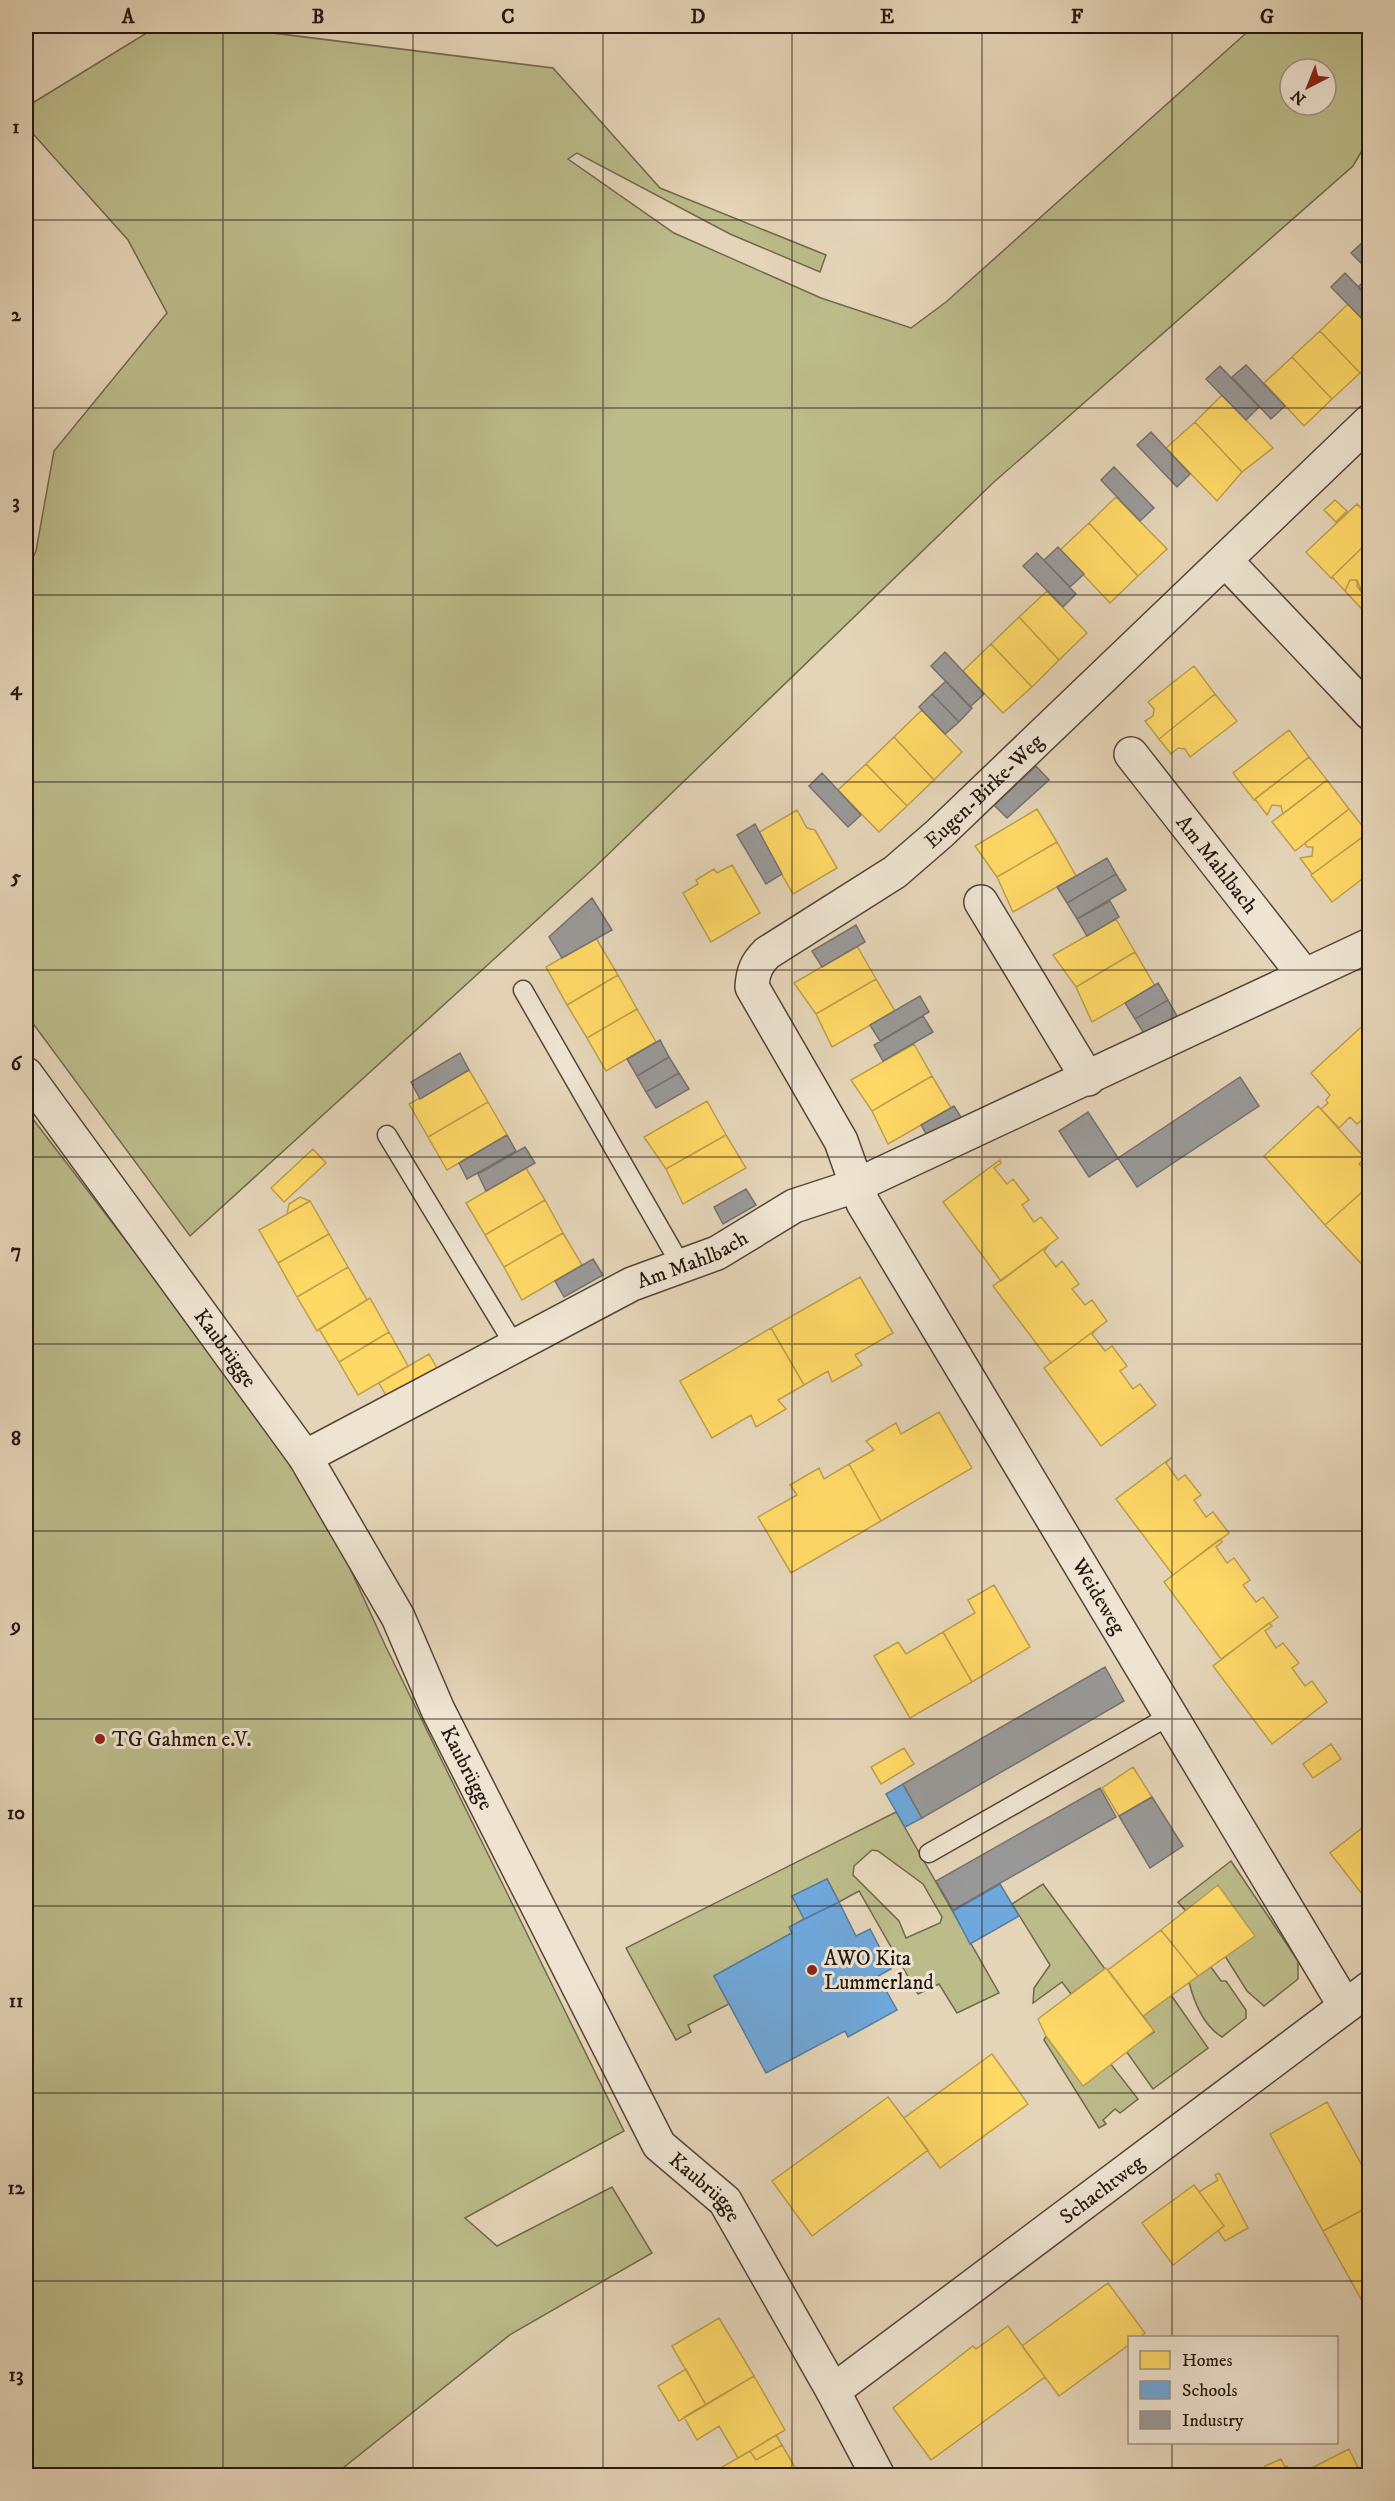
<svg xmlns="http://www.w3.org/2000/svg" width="1395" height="2501" viewBox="0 0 1395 2501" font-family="'IM FELL DW Pica',serif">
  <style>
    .green { fill: #bcbb8a; stroke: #70694c; stroke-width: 1.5; fill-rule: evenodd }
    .homes { fill: #ffd966; stroke: #be9f4c; stroke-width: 1.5 }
    .schools { fill: #6fa8dc; stroke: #597c9e; stroke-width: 1.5 }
    .industry { fill: #999; stroke: #767270; stroke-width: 1.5 }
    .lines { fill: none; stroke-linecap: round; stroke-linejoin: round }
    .lane-casing { stroke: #554639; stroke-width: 21 }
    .street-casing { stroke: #554639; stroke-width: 36 }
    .lane { stroke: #eee4d1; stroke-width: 18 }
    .street { stroke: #eee4d1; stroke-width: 33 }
    .grid { fill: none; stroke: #25170f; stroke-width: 1.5; stroke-opacity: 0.55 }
    .poi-dot { fill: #8f2418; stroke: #eee4d1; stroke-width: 2 }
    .labels { text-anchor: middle; stroke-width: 6; stroke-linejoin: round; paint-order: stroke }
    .street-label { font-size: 21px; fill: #25170f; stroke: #eee4d1 }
    .poi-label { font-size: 21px; fill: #25170f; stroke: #eee4d1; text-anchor: start }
    .neatline { fill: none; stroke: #25170f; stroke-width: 2 }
    .grid-label { font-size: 20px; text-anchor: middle; font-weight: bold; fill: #25170f }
  </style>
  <rect width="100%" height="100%" fill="#e5d5b8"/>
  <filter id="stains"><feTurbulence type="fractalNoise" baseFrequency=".00333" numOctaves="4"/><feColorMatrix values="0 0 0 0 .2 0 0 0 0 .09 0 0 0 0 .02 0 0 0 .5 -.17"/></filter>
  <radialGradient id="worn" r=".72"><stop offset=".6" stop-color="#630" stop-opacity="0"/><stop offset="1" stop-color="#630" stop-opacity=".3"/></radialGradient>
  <!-- green -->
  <path class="green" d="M158,26H217L553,68L660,188L826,255L820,272L730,234L577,153L568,159L674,233L821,298L911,328L946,302L1254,26H1369V139L1353,166L994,482L594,868L190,1236L26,1014V571L36,551L54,451L167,313L128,240L26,126V107ZM1290,69H1326V105H1290Z
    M26,1110L310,1481L386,1647L624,2131L465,2218L497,2246L612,2187L652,2253L511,2334L343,2468L336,2475H26Z
    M896,1812L999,1993L957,2013L939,1984L918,1994L859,1891L839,1902L827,1879L793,1896L804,1919L790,1927L792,1933L714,1976L729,2004L688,2025L691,2032L676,2040L626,1948ZM872,1850L878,1851L923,1884L942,1917L940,1923L906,1938L899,1921L853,1875L854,1866Z
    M1231,1861L1298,1961V1979L1264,2006L1247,1991L1225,1956L1178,1902Z
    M1043,1884L1105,1969L1071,1994L1062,1982L1033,2003L1034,1988L1050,1965L1012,1904Z
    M1211,1967L1221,1981H1226L1246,2010V2018L1222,2037C1204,2026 1194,2002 1189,1982Z
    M1171,1995L1208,2048L1153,2089L1126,2051L1154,2032L1143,2016Z
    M1046,2036L1083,2085L1110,2063L1138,2099L1120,2113L1115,2109L1103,2120L1106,2124L1099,2128L1044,2040Z"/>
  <!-- homes -->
  <path class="homes" d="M1348,304L1370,327V364L1360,373L1320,331Z
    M1320,331L1360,373L1332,399L1292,357Z
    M1292,357L1332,399L1304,426L1264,383Z
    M1222,395L1273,448L1242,472L1195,422Z
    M1195,422L1242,472L1217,501L1166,448Z
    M1116,497L1167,549L1138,576L1089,523Z
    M1335,500L1347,511L1336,522L1324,510Z
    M1357,504L1370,517V540L1331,578L1306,552Z
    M1089,523L1138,576L1110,603L1060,550Z
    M1370,540V584L1362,592L1357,580H1350L1345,591L1332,577Z
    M1350,580H1357V586L1362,593L1370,595V604L1361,608L1345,591Z
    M1370,584V595L1362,593V592Z
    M1047,591L1087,633L1059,660L1019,617Z
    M1367,604H1370V617L1361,608Z
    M1019,617L1059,660L1032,687L991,644Z
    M991,644L1032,687L1003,713L963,671Z
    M1194,666L1215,694L1159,739L1145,721L1153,716L1154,709L1148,702Z
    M1215,694L1237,721L1190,757L1185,749L1178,748L1171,754L1159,739Z
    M922,710L962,752L934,780L894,737Z
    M1289,730L1309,757L1254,800L1233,773Z
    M894,737L934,780L907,806L866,764Z
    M1309,757L1327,780L1283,814L1281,806L1272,805L1267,815L1255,799Z
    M866,764L907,806L879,832L838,790Z
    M1327,780L1349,809L1295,851L1272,822Z
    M1037,809L1057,842L997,877L975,846Z
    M1349,809L1368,833L1312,874L1300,858L1312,856L1313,847H1307L1305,843Z
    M797,810L807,828L815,830L837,868L793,894L758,833Z
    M1368,833L1370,873L1332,902L1311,875Z
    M1057,842L1076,876L1013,912L997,877Z
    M732,865L760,913L711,942L683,893L698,884L696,880L714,869L717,873Z
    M1116,919L1135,952L1076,987L1053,955Z
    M596,938L618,975L567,1005L546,967Z
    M857,946L876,979L816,1014L794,983Z
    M1135,952L1155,986L1092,1022L1076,987Z
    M618,975L637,1009L587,1038L567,1005Z
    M876,979L895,1011L832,1047L816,1014Z
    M637,1009L656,1042L606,1071L587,1038Z
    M1370,1019V1113L1357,1124L1350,1117L1339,1128L1321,1109L1328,1103L1326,1100L1330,1095L1311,1073Z
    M914,1044L932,1076L872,1111L851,1080Z
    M469,1070L488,1102L428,1137L409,1104Z
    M932,1076L951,1108L888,1144L872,1111Z
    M707,1101L726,1135L666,1169L644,1137Z
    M488,1102L507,1135L447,1170L428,1137Z
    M1318,1106L1365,1158L1359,1164L1370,1175V1185L1325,1225L1264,1156Z
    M726,1135L746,1168L683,1204L666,1169Z
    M313,1149L326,1163L284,1202L271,1188Z
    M1000,1160L1001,1163L994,1168L1007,1184L1013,1179L1029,1200L1022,1205L1034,1222L1041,1217L1058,1238L1001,1281L943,1202Z
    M526,1168L545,1200L485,1235L466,1203Z
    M1370,1185V1273L1325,1225Z
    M300,1197L310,1201L287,1214L289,1204Z
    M545,1200L563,1233L504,1267L485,1235Z
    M310,1201L329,1234L278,1263L259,1230Z
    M563,1233L582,1265L522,1300L504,1267Z
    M329,1234L348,1267L297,1297L278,1263Z
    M1050,1244L1044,1251L1056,1267L1062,1261L1079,1284L1072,1289L1085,1305L1092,1300L1107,1321L1051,1363L993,1286Z
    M348,1267L367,1300L317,1331L297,1297Z
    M860,1277L893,1333L855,1355L862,1365L832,1382L828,1371L804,1385L771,1328Z
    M370,1298L389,1332L339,1362L319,1329Z
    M771,1328L804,1385L778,1400L786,1409L756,1427L751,1415L712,1438L680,1381Z
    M1098,1328L1092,1334L1105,1351L1112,1346L1127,1366L1120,1371L1133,1389L1140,1384L1156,1405L1101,1446L1044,1368Z
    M389,1332L408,1366L358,1395L339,1362Z
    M429,1354L438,1370L388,1399L379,1383Z
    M939,1412L972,1468L881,1521L849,1464L874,1450L866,1441L896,1423L901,1434Z
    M1172,1457L1166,1463L1178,1480L1185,1475L1201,1495L1194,1500L1206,1517L1213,1512L1229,1533L1173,1575L1116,1499Z
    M849,1464L881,1521L791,1573L758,1517L797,1495L790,1485L819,1468L824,1479Z
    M1220,1539L1222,1542L1216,1547L1227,1563L1234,1558L1250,1580L1243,1585L1256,1602L1263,1597L1278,1617L1221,1659L1164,1582Z
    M994,1585L1030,1647L972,1682L943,1632L975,1613L968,1600Z
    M1269,1623L1272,1626L1265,1631L1276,1648L1283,1643L1299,1663L1292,1668L1305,1686L1312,1681L1327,1702L1272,1744L1213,1666Z
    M943,1632L972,1682L910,1718L874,1656L898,1642L906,1654Z
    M1331,1744L1341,1759L1313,1778L1303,1764Z
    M904,1748L914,1764L881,1784L871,1767Z
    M1133,1767L1152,1797L1119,1816L1102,1788Z
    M1370,1822L1369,1900L1370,1904L1330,1853Z
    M1218,1885L1255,1936L1198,1976L1161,1930Z
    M1161,1930L1198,1976L1143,2016L1108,1970Z
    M1106,1968L1154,2031L1083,2086L1046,2036L1038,2019Z
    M992,2054L1028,2104L940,2168L904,2118Z
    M888,2097L928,2150L812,2236L772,2181Z
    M1327,2102L1370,2180V2206L1323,2231L1270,2134Z
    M1219,2173L1248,2228L1225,2241L1218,2231L1224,2226L1199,2192L1218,2180L1215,2175Z
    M1194,2185L1224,2226L1173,2265L1142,2223Z
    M1370,2206V2315L1323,2231Z
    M1108,2283L1145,2333L1138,2338H1130V2344L1059,2396L1022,2346Z
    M719,2318L754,2376L706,2405L672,2346Z
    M1008,2326L1045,2377L931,2460L893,2408L973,2346L976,2349Z
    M686,2369L706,2405L679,2421L658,2386Z
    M754,2376L785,2430L738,2458L719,2426L697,2440L684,2417Z
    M776,2435L782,2445L756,2460L750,2451Z
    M782,2445L795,2467L781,2476L710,2474L750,2451L756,2460Z
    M1349,2449L1362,2476H1296Z
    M1281,2459L1285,2467L1287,2466L1292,2476H1270L1265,2466Z"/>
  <!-- schools -->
  <path class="schools" d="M903,1784L922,1818L905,1827L886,1794Z
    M827,1879L839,1902L804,1919L792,1896Z
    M1000,1884L1019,1916L970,1944L953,1911Z
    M839,1902L856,1936L870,1929L891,1969L878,1976L897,2010L848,2037L845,2031L766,2073L714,1976L792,1933L789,1927Z"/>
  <!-- industry -->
  <path class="industry" d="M1365,240L1370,244V272L1351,253Z
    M1345,273L1370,299V327L1331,287Z
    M1370,276V299L1358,287Z
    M1246,365L1285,406L1271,419L1232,377Z
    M1220,366L1259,407L1246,420L1206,379Z
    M1151,432L1190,474L1177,487L1137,445Z
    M1114,467L1154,508L1140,521L1101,480Z
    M1058,547L1084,574L1070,587L1044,560Z
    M1037,553L1076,594L1063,607L1023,566Z
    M945,652L984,694L970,707L931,666Z
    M946,681L972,708L959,722L932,694Z
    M932,694L959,722L945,734L919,707Z
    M1036,766L1049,780L1007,818L994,805Z
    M822,773L861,815L848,827L809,786Z
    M755,824L782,874L766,884L737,835Z
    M1107,858L1116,874L1067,903L1057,887Z
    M1116,874L1126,890L1077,919L1067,903Z
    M592,898L612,930L562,958L549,937Z
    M1110,901L1119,917L1087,936L1077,919Z
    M856,925L865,942L822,967L812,951Z
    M1158,983L1168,1000L1135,1019L1125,1003Z
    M920,996L929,1012L880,1041L870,1025Z
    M1168,1000L1177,1016L1145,1035L1135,1019Z
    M923,1016L933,1032L883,1061L874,1045Z
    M660,1040L669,1057L637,1076L627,1059Z
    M460,1053L469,1070L420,1099L411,1082Z
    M669,1057L679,1073L646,1092L637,1076Z
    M679,1073L689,1089L656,1108L646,1092Z
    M1240,1077L1259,1106L1137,1187L1118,1158L1089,1177L1059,1131L1088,1112L1118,1158Z
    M954,1106L964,1122L931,1142L921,1125Z
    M507,1135L516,1151L467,1179L459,1163Z
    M525,1147L535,1163L486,1191L478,1174Z
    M746,1189L756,1205L723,1224L714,1207Z
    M593,1259L603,1275L564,1297L555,1281Z
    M1105,1667L1124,1701L922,1818L903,1784Z
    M1100,1788L1116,1817L953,1910L936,1881Z
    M1152,1797L1183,1846L1150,1868L1119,1816Z"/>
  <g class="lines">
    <!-- lane casing -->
    <g class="lane-casing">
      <path id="lane" d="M523,990L682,1267
        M387,1135L515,1346
        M929,1853L1171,1715"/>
    </g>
    <!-- street casing -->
    <g class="street-casing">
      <g id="street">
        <path d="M1226,561L1370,713"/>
        <path id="s1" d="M1131,754L1304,975"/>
        <path d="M981,902L1088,1079"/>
        <path id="s2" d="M26,1074L305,1457L398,1617L438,1710L659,2145L725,2201L833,2391L878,2476"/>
        <path id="s3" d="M305,1457L632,1284L717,1253L794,1206L855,1186L1370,945"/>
        <path id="s4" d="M1345,2006L863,1203L841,1141L752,987C753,972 756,964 767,953L895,872L940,833L1370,421"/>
        <path id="s5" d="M833,2391L1370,1988"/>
      </g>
    </g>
    <!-- lane -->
    <use href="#lane" class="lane"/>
    <!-- street -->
    <use href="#street" class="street"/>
  </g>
  <!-- grid -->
  <path class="grid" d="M223,26V2476M413,26V2476M603,26V2476M792,26V2476M982,26V2476M1172,26V2338M26,220H1370M26,408H1370M26,595H1370M26,782H1370M26,970H1370M26,1157H1370M26,1344H1370M26,1531H1370M26,1719H1370M26,1906H1370M26,2093H1370M26,2281H1370M1172,2442V2476"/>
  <!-- markers -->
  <g class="poi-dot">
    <circle cx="100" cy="1739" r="6"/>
    <circle cx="812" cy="1970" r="6"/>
  </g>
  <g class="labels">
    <!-- street labels -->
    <g class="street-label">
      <text dy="7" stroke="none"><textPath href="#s4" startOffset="1490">Eugen-Birke-Weg</textPath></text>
      <text dy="7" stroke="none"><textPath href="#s1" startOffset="140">Am Mahlbach</textPath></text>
      <text dy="7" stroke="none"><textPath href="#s3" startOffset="435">Am Mahlbach</textPath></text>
      <text dy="7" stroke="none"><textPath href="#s2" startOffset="339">Kaubrügge</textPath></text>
      <text transform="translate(1099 1596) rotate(59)" y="7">Weideweg</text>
      <text dy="7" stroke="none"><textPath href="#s2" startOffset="825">Kaubrügge</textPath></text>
      <text dy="7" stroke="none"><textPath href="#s2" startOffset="1311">Kaubrügge</textPath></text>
      <text dy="7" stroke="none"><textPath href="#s5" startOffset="336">Schachtweg</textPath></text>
    </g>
    <!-- poi labels -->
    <g class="poi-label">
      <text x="112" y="1746">TG Gahmen e.V.</text>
      <text x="824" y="1965">AWO Kita<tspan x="824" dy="24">Lummerland</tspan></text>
    </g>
  </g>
  <!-- margin -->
  <rect width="1395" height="2501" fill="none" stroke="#e5d5b8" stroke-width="66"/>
  <!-- legend -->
  <rect x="1128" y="2336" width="210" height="108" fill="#eee4d1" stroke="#9e9283" stroke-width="1.5"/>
  <rect x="1140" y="2351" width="30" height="18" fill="#ffd966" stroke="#9e9283" stroke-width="1.5"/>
  <text x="1182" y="2366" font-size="18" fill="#25170f">Homes</text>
  <rect x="1140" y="2381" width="30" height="18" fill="#6fa8dc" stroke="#9e9283" stroke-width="1.5"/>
  <text x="1182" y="2396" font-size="18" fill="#25170f">Schools</text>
  <rect x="1140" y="2411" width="30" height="18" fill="#999999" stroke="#9e9283" stroke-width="1.5"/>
  <text x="1182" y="2426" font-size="18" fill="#25170f">Industry</text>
  <!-- north arrow -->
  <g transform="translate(1308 87) rotate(222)"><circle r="28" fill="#eee4d1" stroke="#9e9283" stroke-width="1.5"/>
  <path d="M0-4.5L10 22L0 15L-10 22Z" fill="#8f2418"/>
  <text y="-9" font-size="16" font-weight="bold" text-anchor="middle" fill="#25170f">N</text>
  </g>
  <rect x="33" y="33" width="1329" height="2435" class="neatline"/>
  <g class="grid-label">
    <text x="128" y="23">A</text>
    <text x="318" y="23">B</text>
    <text x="508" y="23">C</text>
    <text x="698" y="23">D</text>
    <text x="887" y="23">E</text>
    <text x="1077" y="23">F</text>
    <text x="1267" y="23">G</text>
    <text x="16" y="133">1</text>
    <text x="16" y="321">2</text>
    <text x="16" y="508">3</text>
    <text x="16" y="695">4</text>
    <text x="16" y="883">5</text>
    <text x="16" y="1070">6</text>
    <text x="16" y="1257">7</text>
    <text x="16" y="1445">8</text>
    <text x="16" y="1632">9</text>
    <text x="16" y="1819">10</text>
    <text x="16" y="2007">11</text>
    <text x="16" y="2194">12</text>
    <text x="16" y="2381">13</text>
  </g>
  <rect width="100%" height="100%" filter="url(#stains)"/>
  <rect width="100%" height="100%" fill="url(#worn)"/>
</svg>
